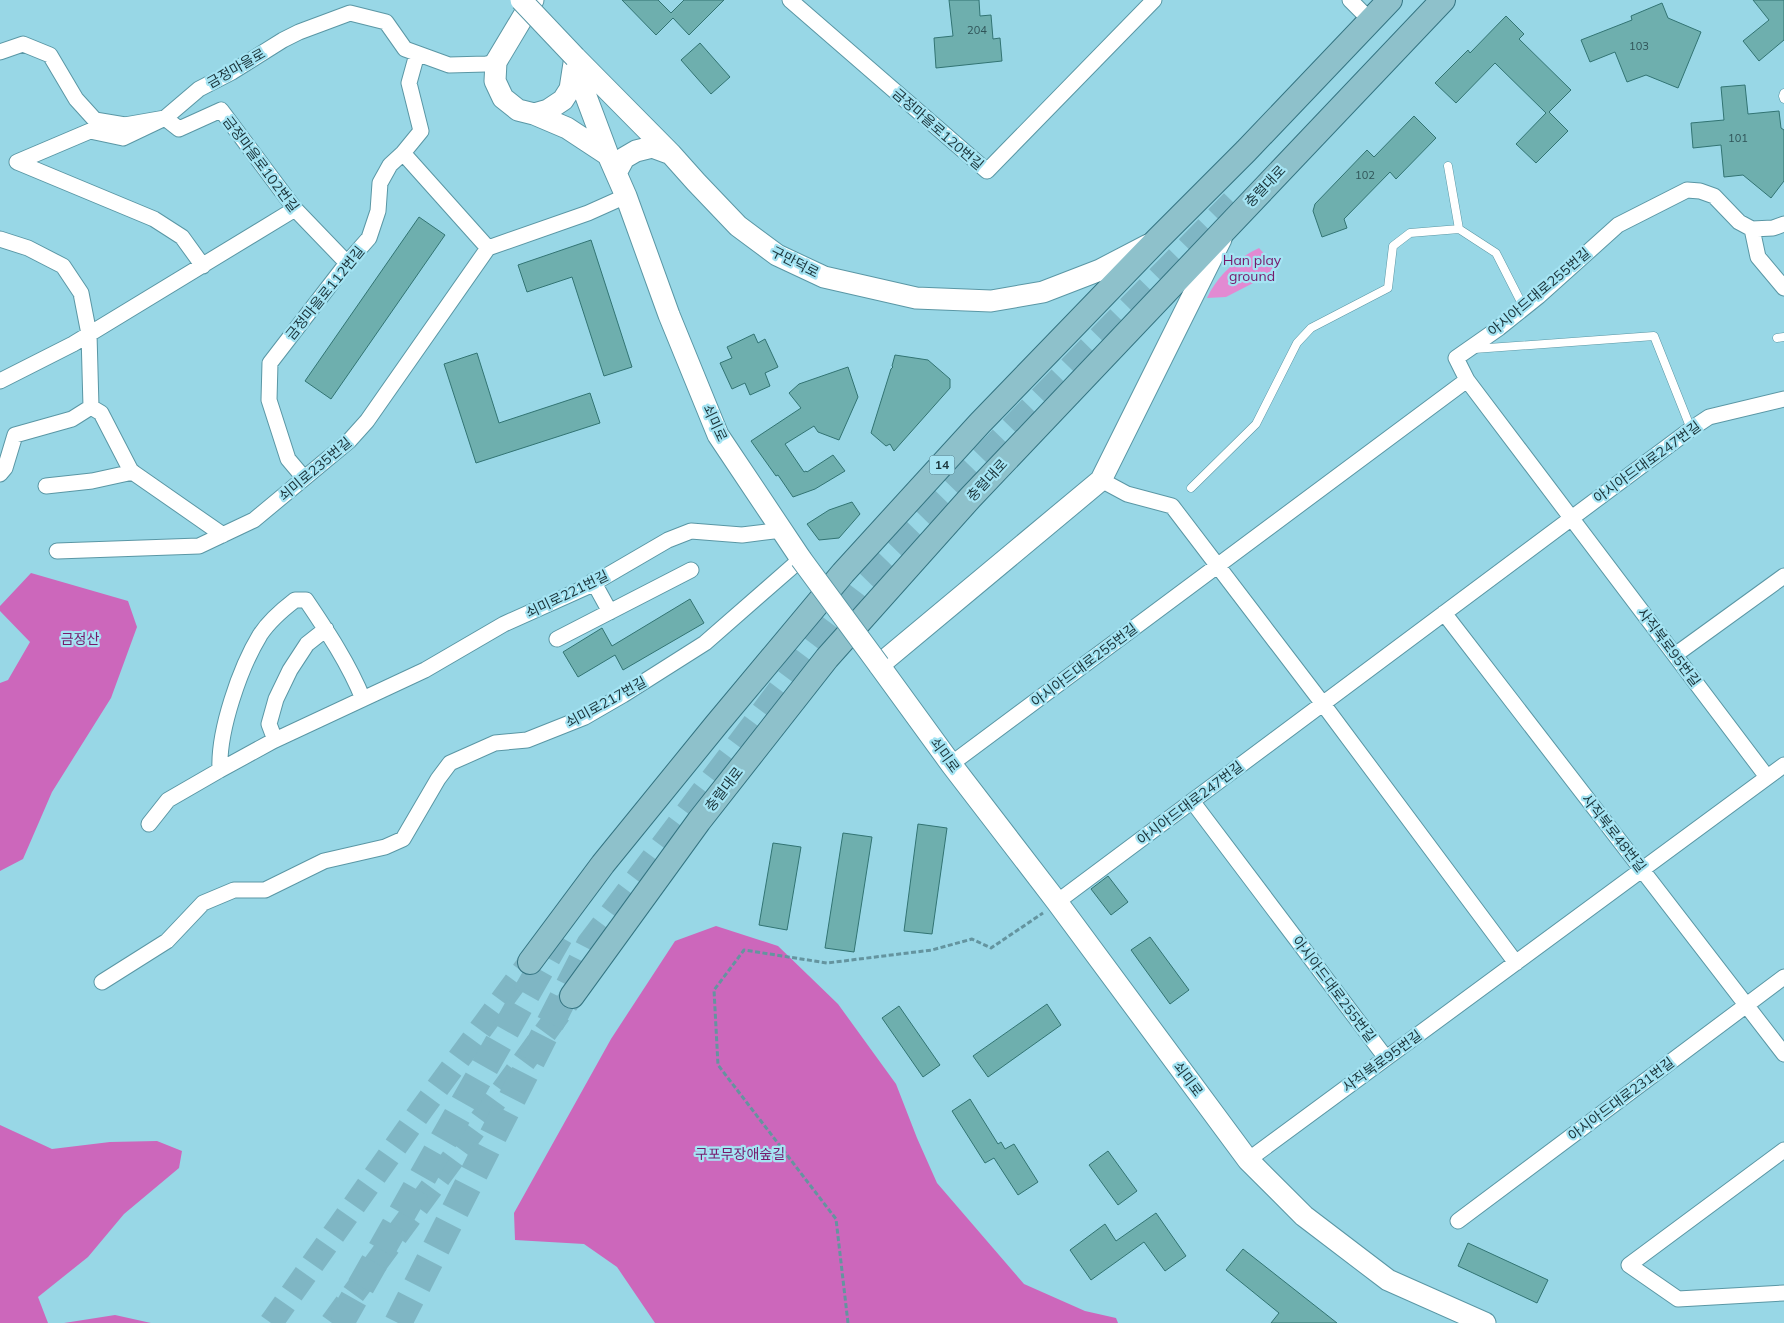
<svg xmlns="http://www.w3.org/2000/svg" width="1784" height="1323" viewBox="0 0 1784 1323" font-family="Mulish,'Noto Sans KR',sans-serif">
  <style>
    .green { fill: #e28ad2 }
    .forest { fill: #cc67bb }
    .building { fill: #6eafae; stroke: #327473 }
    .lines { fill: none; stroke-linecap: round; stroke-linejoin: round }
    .primary-tunnel { stroke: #7fb6c4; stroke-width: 24; stroke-dasharray: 24 12; stroke-linecap: butt }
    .highway-tunnel { stroke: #7fb6c4; stroke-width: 28; stroke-dasharray: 28 14; stroke-linecap: butt }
    .lane-casing { stroke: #5a97a5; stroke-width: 9 }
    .street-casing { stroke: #5a97a5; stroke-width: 17 }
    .secondary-casing { stroke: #5a97a5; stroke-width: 23 }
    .primary-casing { stroke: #347482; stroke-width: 26 }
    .path { stroke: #64949f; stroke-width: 3; stroke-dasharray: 5 2.5; stroke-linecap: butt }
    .lane { stroke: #fff; stroke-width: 8 }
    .street { stroke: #fff; stroke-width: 15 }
    .secondary { stroke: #fff; stroke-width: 21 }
    .primary { stroke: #8ec1cb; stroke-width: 24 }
    .secondary-bridge-casing { stroke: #5a97a5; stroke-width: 23; stroke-linecap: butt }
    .secondary-bridge { stroke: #fff; stroke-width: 21 }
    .labels { text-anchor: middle; stroke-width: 4.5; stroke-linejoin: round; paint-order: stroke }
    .number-label { font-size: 11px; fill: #2f5357 }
    .shield { fill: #a5e4f3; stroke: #446972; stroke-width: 1 }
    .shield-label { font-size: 12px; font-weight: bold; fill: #1a343a }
    .street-label { font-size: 14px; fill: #1a343a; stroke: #a5e4f3 }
    .park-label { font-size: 14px; fill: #761a6b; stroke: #a5e4f3 }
  </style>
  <rect width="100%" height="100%" fill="#98d7e6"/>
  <!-- green -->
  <path class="green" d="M1259,248L1276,267L1261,279L1226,297L1207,298C1217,276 1237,258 1259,248Z"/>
  <!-- forest -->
  <path class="forest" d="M31,573L128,601L137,627L111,698L52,792L23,859L0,871V683L8,680L30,642L0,611V606Z
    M716,926L778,946L838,1004L896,1084L917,1138L937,1183L1024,1284L1085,1311L1116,1318L1118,1323H655L617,1267L584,1244L515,1240L514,1213L611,1039L675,941Z
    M0,1125L52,1149L110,1142L157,1141L182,1151L179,1168L124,1214L88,1257L38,1297L48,1323H0Z
    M115,1315L151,1323H64Z"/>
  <!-- building -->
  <path class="building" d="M622,0H658L671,13L684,0H724L689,35L673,18L656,35Z
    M949,0H979L980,16L991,15L993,39L1000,38L1002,61L936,68L934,38L953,36Z
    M1753,0H1784V40L1759,61L1743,41L1769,20Z
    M1662,3L1668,18L1701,32L1678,88L1646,75L1627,82L1615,52L1590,62L1581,40L1632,20L1631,16Z
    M1506,16L1524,34L1519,39L1571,90L1549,112L1568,131L1536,163L1516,144L1546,113L1495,63L1456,103L1435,83L1468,50L1470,53Z
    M700,43L730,77L711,94L681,60Z
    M1745,85L1748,114L1779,111L1781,128L1784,130V181L1771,198L1743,175L1724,177L1721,145L1693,148L1691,123L1724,120L1721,87Z
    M1414,116L1436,138L1396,179L1390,172L1344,219L1347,228L1322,237L1313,211L1315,204L1367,150L1374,157Z
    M419,217L445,235L331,399L305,381Z
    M591,240L632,367L604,376L572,277L527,292L518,265Z
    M754,334L758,343L765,339L778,367L765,373L770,386L750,395L745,383L732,389L720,363L732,358L727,347Z
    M477,353L499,423L590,393L600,423L476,463L444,364Z
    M895,355L928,360L950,379V388L894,451L890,444L886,446L871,433L891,369L893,367L892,366Z
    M848,367L858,397L839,440L818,432L814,426L785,444L804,472L806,471L807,472L833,455L845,471L815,489L793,497L778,475L776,476L751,441L801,408L789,393L799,384Z
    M852,502L860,514L839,538L819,540L807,524L829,510Z
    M690,599L704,623L623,670L615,655L578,677L563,652L602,628L612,646Z
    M918,824L947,828L932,934L904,931Z
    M843,833L872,837L854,952L825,948Z
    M773,843L801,847L787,930L759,925Z
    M1108,876L1128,902L1111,915L1091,889Z
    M1150,937L1189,990L1170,1004L1131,950Z
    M1047,1004L1061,1025L988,1077L973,1056Z
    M899,1006L940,1065L923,1077L882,1018Z
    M970,1099L998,1144L1001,1142L1005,1149L1014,1144L1038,1182L1018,1195L994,1158L985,1163L952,1111Z
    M1108,1151L1137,1191L1118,1205L1089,1165Z
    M1156,1213L1186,1256L1165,1271L1144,1242L1091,1280L1070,1250L1105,1224L1116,1241Z
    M1468,1243L1548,1280L1537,1303L1458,1266Z
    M1243,1249L1337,1323H1271L1279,1313L1226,1270Z"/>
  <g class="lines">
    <!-- primary-tunnel -->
    <path class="primary-tunnel" d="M271,1323L422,1109L530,962
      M332,1323L572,996"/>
    <!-- highway-tunnel -->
    <path class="highway-tunnel" d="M340,1323L559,936
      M398,1323L590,945L862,583L1234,203"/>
    <!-- lane casing -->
    <g class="lane-casing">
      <path id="lane" d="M1784,93L1783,96L1784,99
        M1448,166L1459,229
        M1777,338L1784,337
        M1474,349L1654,336L1691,429
        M1191,488L1256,424L1297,343L1311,328L1388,288L1393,246L1410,233L1459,229L1496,253L1524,308"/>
    </g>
    <!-- street casing -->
    <g class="street-casing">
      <path id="street" d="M790,0L987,171L1154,0
        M1350,0L1370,20
        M0,52L23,44L50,55L76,99L95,120L125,125L165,118L199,89L232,72L283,40L299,32L350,13L386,22L405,49L449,65L486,64L496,62
        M403,153L488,248
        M17,162L90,131L123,138L165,118L179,129L221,110L295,209L347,263
        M17,162L154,219L182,237L203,266
        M1752,229L1758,257L1784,288
        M0,239L28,248L63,266L81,293L89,334L91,407L72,419L15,435L5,468L0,474
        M0,381L73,344L295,209
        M91,407L101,413L131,471L223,535
        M304,478L288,459L269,400L270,363L347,263L369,238L378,211L380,183L390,165L403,153L421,131L409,83L417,54
        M1101,480L1127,494L1172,506L1323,704L1516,963
        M46,486L92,481L133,472
        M57,551L199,546L254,520L349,441L367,421L488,248L588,213L626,196
        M593,581L610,612
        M1444,613L1784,1054
        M557,639L691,570
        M1675,655L1784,576
        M275,740L269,724L276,699L290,670L307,644L326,629
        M951,764L1467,380
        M220,770C218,731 240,668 260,635C269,621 282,610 295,600H306C327,631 349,664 363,699
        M1767,777L1467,380L1456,358L1499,328L1539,296L1618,225L1687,190L1700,191L1714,196L1739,222L1752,229L1773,228L1784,224
        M1192,801L1386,1058
        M149,824L168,800L220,770L273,741L425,670L504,624L589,586L668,540L691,531L742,535L782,530
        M1057,902L1691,429L1709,417L1784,399
        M102,982L167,941L203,903L234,890H265L324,861L385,847L403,839L438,779L450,763L495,743L527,740L585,717L623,695L705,643L801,559
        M1784,1150L1629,1265L1678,1299L1784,1293
        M1248,1160L1784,765
        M1458,1221L1784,977"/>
    </g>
    <!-- secondary casing -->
    <g class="secondary-casing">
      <path id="secondary" d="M533,0L496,62L495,81L503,98L518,110L534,114L548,110L563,100L570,89L574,63
        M575,57L671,154L696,182L738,226L777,255L824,277L916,298L991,301L1043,292L1100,270L1148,245
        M576,60L584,91L608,155L626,196L669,315L718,435L801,559
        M534,114L567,128L608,155
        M616,173L624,158L636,151L652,147L671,154
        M1221,239L1101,480L879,665L951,764L1057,902L1248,1160L1304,1216L1388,1280L1485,1323"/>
    </g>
    <!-- primary casing -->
    <g class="primary-casing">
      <path id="primary" d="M530,962L603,864L716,725L843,573L980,423L1157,240L1246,151L1390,0
        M572,996L699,821L827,658L970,498L1443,0"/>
    </g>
    <!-- path -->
    <path class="path" d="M848,1323L836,1219L718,1065L714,990L744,950L827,963L932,950L972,939L991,948L1043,913"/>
    <!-- lane -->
    <use href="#lane" class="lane"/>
    <!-- street -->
    <use href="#street" class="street"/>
    <!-- secondary -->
    <use href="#secondary" class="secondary"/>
    <!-- primary -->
    <use href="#primary" class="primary"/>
    <!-- secondary-bridge casing -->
    <g class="secondary-bridge-casing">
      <path id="secondary-bridge" d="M521,0L575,57
        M801,559L879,665"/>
    </g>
    <!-- secondary-bridge -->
    <use href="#secondary-bridge" class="secondary-bridge"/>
  </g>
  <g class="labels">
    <!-- number labels -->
    <g class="number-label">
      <text x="977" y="34">204</text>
      <text x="1639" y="50">103</text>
      <text x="1738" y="142">101</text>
      <text x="1365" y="179">102</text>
    </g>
    <!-- shield labels -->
    <rect class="shield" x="929.5" y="455.5" width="25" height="19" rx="4"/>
    <g class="shield-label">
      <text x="942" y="469">14</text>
    </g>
    <!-- street labels -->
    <g class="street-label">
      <text transform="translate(236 68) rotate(-30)" y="5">금정마을로</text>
      <text transform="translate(938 129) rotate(41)" y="5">금정마을로120번길</text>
      <text transform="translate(261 164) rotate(53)" y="5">금정마을로102번길</text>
      <text transform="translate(1265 186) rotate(-46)" y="5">충렬대로</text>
      <text transform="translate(795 262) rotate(27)" y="5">구만덕로</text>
      <text transform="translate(1539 292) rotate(-40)" y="5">아시아드대로255번길</text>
      <text transform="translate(325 293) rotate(-51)" y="5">금정마을로112번길</text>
      <text transform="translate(715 423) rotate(65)" y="5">쇠미로</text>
      <text transform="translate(1647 462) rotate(-36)" y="5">아시아드대로247번길</text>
      <text transform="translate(315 469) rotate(-40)" y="5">쇠미로235번길</text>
      <text transform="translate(987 480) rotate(-47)" y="5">충렬대로</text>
      <text transform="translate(567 594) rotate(-26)" y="5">쇠미로221번길</text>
      <text transform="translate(1669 647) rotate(53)" y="5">사직북로95번길</text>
      <text transform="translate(1084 665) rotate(-37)" y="5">아시아드대로255번길</text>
      <text transform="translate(606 702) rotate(-29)" y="5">쇠미로217번길</text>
      <text transform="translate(945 755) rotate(54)" y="5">쇠미로</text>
      <text transform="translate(724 789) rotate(-52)" y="5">충렬대로</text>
      <text transform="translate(1190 803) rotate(-37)" y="5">아시아드대로247번길</text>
      <text transform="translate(1614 833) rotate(52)" y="5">사직북로48번길</text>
      <text transform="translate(1334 989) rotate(53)" y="5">아시아드대로255번길</text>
      <text transform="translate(1382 1061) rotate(-36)" y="5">사직북로95번길</text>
      <text transform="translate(1188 1079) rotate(53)" y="5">쇠미로</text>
      <text transform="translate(1621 1099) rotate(-37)" y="5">아시아드대로231번길</text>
    </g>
    <!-- park labels -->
    <g class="park-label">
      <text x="1252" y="265">Han play<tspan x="1252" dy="16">ground</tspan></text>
      <text x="80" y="644">금정산</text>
      <text x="740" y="1159">구포무장애숲길</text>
    </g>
  </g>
</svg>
